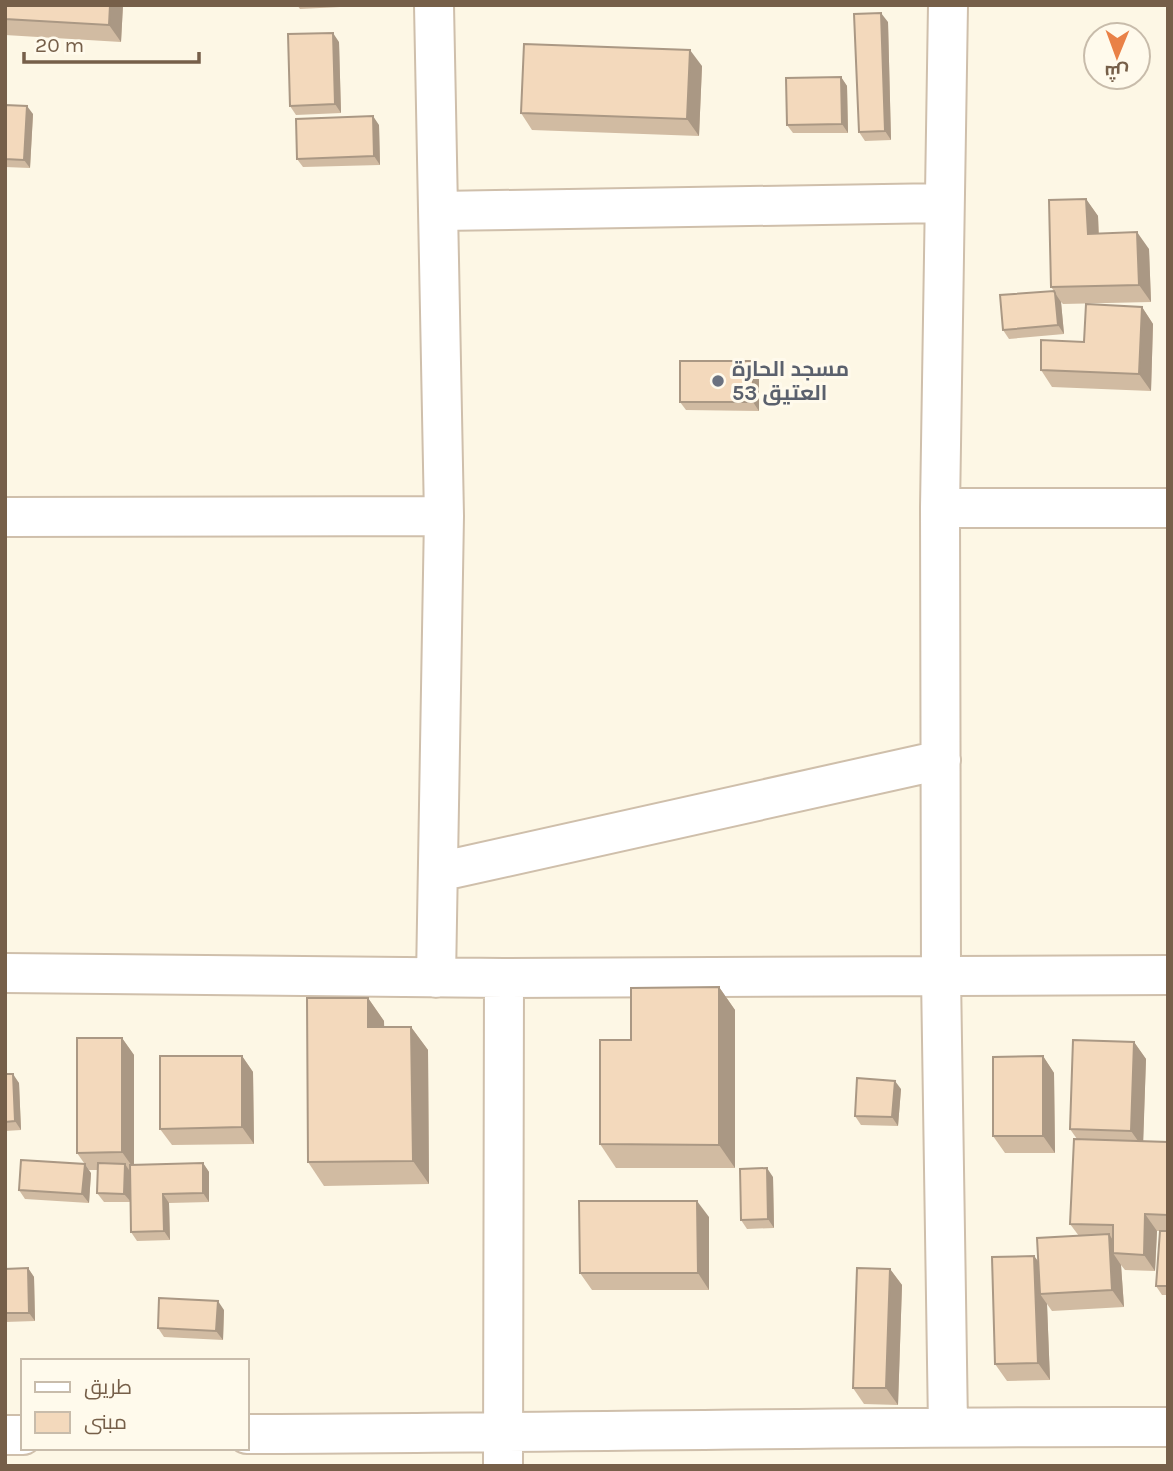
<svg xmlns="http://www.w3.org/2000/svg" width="1173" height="1471" viewBox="0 0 1173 1471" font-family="Karla,Cairo,sans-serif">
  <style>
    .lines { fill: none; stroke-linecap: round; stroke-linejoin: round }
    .minor-casing { stroke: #cfbfab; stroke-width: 42 }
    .minor { stroke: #fff; stroke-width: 38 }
    .wall { fill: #d1bba2 }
    .shaded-wall { fill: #aa9884 }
    .building { fill: #f3d9bc; stroke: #aa9884; stroke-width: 2 }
    .worship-dot { fill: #6b7280; stroke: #fffaec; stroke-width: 2.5 }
    .labels { text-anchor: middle; stroke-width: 6; stroke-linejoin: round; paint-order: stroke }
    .worship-label { font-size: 21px; font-weight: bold; fill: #5b616d; stroke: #fffaec; text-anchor: start }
  </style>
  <rect width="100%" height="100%" fill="#fdf7e5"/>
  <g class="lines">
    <!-- minor casing -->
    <g class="minor-casing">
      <path id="minor" d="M434,5L444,516L436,978
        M948,5L940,508H1168
        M439,211L944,203
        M940,508L941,976L948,1426
        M5,517L444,516
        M438,872L941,760
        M5,973L504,978L1168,975
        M247,1434C554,1433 861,1426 1168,1427
        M5,1435H23
        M503,1466L504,978"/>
    </g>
    <!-- minor -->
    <use href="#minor" class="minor"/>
  </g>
  <!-- wall -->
  <path class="wall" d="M5,5H123L121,42L5,35Z
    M297,5H340V7L300,9Z
    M888,22L891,140L865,141L859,132Z
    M339,42L341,113L296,115L290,106Z
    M702,66L699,136L532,130L521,113Z
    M841,77L847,86L848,133H793L787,125Z
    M5,105L33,114L30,168L5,167Z
    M379,125L380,165L303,167L297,159Z
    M1086,199L1098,216L1099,234L1149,249L1151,302L1063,304L1061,302L1064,334L1009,339L1003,330L1054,291L1051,287Z
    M1142,307L1153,324L1151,391L1052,387L1041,370Z
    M759,370V411L686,410L680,402Z
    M719,987L735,1010V1168H616L600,1144Z
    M368,998L384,1021V1027H411L428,1050L429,1184L324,1186L308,1162Z
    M122,1038L134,1055V1165L203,1163L209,1172V1202L169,1203L170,1240L137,1241L131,1232V1202H104L97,1193L98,1170H89L77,1153Z
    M1134,1042L1146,1059L1143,1141L1168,1142V1295H1162L1156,1286L1160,1231H1157L1155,1271L1125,1270L1121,1265L1124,1307L1052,1311L1047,1304L1050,1380L1007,1381L995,1364L1034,1256L1038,1261L1079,1236L1070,1224L1077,1139L1070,1129Z
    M242,1056L253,1072L254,1144L172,1145L160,1129Z
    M1043,1056L1054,1073L1055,1153H1005L993,1136Z
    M5,1074L19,1083L21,1130L5,1131Z
    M901,1089L898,1126L861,1125L855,1116Z
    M91,1173L89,1203L25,1199L19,1190Z
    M773,1177L774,1228L747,1229L741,1220Z
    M709,1217V1290H592L580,1273Z
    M28,1268L34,1277L35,1321L5,1322V1269Z
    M890,1269L902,1285L898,1405L864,1404L853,1388Z
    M224,1310L223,1340L164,1337L158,1328Z"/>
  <!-- shaded-wall -->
  <path class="shaded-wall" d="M110,5H123L121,42L109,25Z
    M881,13L888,22L891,140L885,131Z
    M333,33L339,42L341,113L335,104Z
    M690,50L702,66L699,136L687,119Z
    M841,77L847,86L848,133L842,124Z
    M27,106L33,114L30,168L24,160Z
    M373,116L379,125L380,165L374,156Z
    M1086,199L1098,216L1099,251L1088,234Z
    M1137,232L1149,249L1151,302L1139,285Z
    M1055,293L1061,302L1064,334L1058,325Z
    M1142,307L1153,324L1151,391L1139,374Z
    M753,361L759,370V411L753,402Z
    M719,987L735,1010V1168L719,1145Z
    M368,998L384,1021L385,1051L368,1027Z
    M411,1027L428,1050L429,1184L413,1161Z
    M122,1038L134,1055V1169L122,1152Z
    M1134,1042L1146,1059L1143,1148L1131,1131Z
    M242,1056L253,1072L254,1144L242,1127Z
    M1043,1056L1054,1073L1055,1153L1043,1136Z
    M13,1074L19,1083L21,1130L15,1121Z
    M895,1081L901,1089L898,1126L892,1117Z
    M203,1163L209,1172V1202L203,1193Z
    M85,1164L91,1173L89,1203L82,1194Z
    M125,1164L131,1173V1202L124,1194Z
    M767,1168L773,1177L774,1228L768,1219Z
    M163,1194L169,1203L170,1240L164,1231Z
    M697,1201L709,1217V1290L698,1273Z
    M1145,1214L1157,1231L1155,1271L1144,1255Z
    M1109,1234L1120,1251L1113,1253L1121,1265L1124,1307L1112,1290Z
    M1034,1256L1046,1272L1040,1294L1047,1304L1050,1380L1038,1363Z
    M28,1268L34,1277L35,1321L29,1313Z
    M890,1269L902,1285L898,1405L886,1388Z
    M218,1301L224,1310L223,1340L216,1331Z"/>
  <!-- building -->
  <path class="building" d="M5,5H110L109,25L5,19Z
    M881,13L885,131L859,132L854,14Z
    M333,33L335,104L290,106L288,34Z
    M524,44L690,50L687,119L521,113Z
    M841,77L842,124L787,125L786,78Z
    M5,105L27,106L24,160L5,159Z
    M373,116L374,156L297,159L296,119Z
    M1086,199L1088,234L1137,232L1139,285L1051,287L1049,200Z
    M1054,291L1055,293L1058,325L1003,330L1000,295Z
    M1086,304L1142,307L1139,374L1041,370V340L1084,342Z
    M680,361H753V402H680Z
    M719,987V1145L600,1144V1040H631V988Z
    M307,998H368V1027H411L413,1161L308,1162Z
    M77,1038H122V1152L77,1153Z
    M1073,1040L1134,1042L1131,1131L1070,1129Z
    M160,1056H242V1127L160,1129Z
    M1043,1056V1136H993V1057Z
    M5,1074H13L15,1121L5,1122Z
    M857,1078L895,1081L892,1117L855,1116Z
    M1074,1139L1168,1142V1215L1145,1214L1144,1255L1113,1253V1225L1070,1224Z
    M21,1160L85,1164L82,1194L19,1190Z
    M98,1163L125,1164L124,1194L97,1193Z
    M203,1163V1193L163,1194L164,1231L131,1232L130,1165Z
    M767,1168L768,1219L741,1220L740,1169Z
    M579,1201H697L698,1273H580Z
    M1160,1231H1168V1286H1156Z
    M1109,1234L1112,1290L1040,1294L1037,1238Z
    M1034,1256L1038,1363L995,1364L992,1257Z
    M28,1268L29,1313H5V1269Z
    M857,1268L890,1269L886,1388H853Z
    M159,1298L218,1301L216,1331L158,1328Z"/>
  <!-- markers -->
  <circle class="worship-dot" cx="718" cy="381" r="7"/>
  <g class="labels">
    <!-- worship labels -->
    <g class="worship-label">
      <text x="732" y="376">مسجد الحارة<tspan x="732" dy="24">53 العتيق</tspan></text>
    </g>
  </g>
  <!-- border -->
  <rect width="1173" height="1471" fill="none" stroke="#765f49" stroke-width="14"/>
  <!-- legend -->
  <rect x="21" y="1359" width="228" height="91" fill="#fffaec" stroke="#c8bcab" stroke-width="2"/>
  <rect x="35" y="1382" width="35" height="10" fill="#ffffff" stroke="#c8bcab" stroke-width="2"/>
  <text x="84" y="1394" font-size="21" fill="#765f49">طريق</text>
  <rect x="35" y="1412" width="35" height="21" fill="#f3d9bc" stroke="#c8bcab" stroke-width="2"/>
  <text x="84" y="1429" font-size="21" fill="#765f49">مبنى</text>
  <!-- north arrow -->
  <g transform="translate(1117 56) rotate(181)"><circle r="33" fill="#fffaec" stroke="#c8bcab" stroke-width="2"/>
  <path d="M0-5L12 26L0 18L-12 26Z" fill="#e98147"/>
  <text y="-10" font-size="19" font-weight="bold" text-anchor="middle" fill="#765f49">ش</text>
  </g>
  <!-- scale -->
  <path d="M24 52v10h175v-10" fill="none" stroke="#765f49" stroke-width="3.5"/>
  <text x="35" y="52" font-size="21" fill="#765f49" stroke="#fffaec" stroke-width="5" paint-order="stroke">20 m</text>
</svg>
